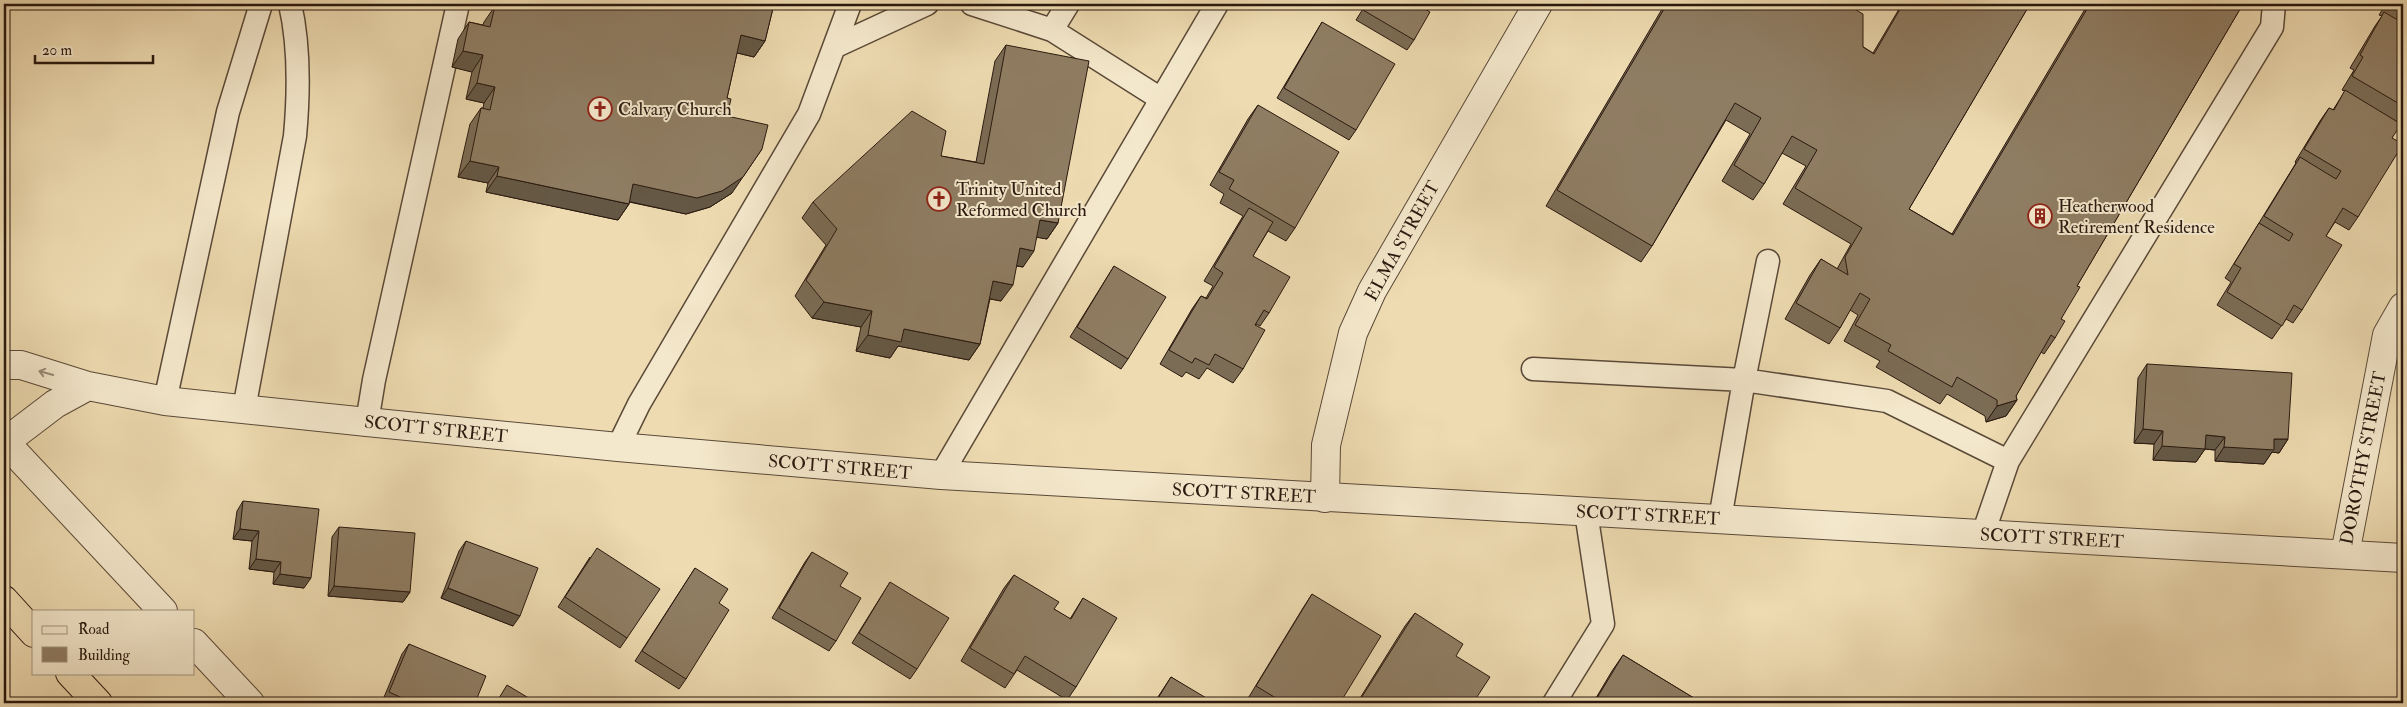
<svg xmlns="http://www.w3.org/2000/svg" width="2407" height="707" viewBox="0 0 2407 707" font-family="'IM FELL Double Pica',serif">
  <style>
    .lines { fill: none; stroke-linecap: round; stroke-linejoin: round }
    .service-casing { stroke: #5a4938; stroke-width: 25 }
    .minor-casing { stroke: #5a4938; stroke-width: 30 }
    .tertiary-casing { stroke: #5a4938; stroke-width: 30 }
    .motorway-casing { stroke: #29180f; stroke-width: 30 }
    .service { stroke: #f4e8cc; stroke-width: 22 }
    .minor { stroke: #f4e8cc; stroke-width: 28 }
    .tertiary { stroke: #f4e8cc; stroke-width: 28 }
    .motorway { stroke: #eedbb1; stroke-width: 28 }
    .wall { fill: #7b6c55; stroke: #29180f }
    .shaded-wall { fill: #645845; stroke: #29180f }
    .building { fill: #8f7d63; stroke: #29180f }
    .oneway { stroke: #998a77 }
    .labels { text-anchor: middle; stroke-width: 4; stroke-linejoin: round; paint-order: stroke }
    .poi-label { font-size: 18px; fill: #29180f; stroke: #f4e8cc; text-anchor: start }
    .street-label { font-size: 18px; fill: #29180f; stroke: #f4e8cc }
  </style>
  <rect width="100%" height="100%" fill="#eedbb1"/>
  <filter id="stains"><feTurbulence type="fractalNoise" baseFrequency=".004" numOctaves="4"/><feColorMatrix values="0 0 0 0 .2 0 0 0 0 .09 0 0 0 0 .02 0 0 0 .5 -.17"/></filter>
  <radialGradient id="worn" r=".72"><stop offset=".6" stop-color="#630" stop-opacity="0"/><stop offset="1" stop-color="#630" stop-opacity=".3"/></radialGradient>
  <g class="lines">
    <!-- service casing -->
    <g class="service-casing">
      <path id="service" d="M972,4L1052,30L1161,99
        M1052,30L1068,4
        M834,47L927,4
        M1533,369L1744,380L1887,401L2008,461
        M165,401L228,112L261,4
        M244,409L295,136C299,92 300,47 290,4
        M367,422L374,380L458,4
        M618,447L639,404L809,114L850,4
        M941,475L1217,4
        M1720,519L1744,380L1768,261
        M1983,534L2008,461L2272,27L2274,4
        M1554,703L1603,624L1586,512"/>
    </g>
    <!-- minor casing -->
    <g class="minor-casing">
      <path id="minor" d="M1325,498L1326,445L1353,333L1372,291L1538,4
        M2345,554L2387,335L2403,307"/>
    </g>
    <!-- tertiary casing -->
    <g class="tertiary-casing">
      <path id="tertiary" d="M4,365H21L88,386
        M4,441L163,611
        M5,442L55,404L88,386L165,401L367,422L618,447L941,475L2403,558
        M194,643L250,703"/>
    </g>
    <!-- motorway casing -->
    <g class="motorway-casing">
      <path id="motorway" d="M4,600L34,633
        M70,673L98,703"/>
    </g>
    <!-- service -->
    <use href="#service" class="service"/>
    <!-- minor -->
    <use href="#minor" class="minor"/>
    <!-- tertiary -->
    <use href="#tertiary" class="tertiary"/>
    <!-- motorway -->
    <use href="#motorway" class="motorway"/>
  </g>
  <!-- wall -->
  <path class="wall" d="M505,4H774L765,41L754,57L737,53L727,98V116L732,193L710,207L686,214L629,202V204L618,220L486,192L488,183L458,177L470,124L481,108H483L484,103L466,99L472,72L452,67L458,39L469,22L483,25L484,22L495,6L504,8Z
    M1366,4H1428L1425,9L1414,40L1407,50L1356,20Z
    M1665,4H1795L1873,53L1902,4H2030L1909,209L1952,234L2088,4H2243L2077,286L2061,319L2055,338L2044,354L2041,352L2016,396L2017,400L2006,416L1986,422L1985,416L1947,394L1940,404L1876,367L1880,361L1844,341L1858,315L1850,310L1840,328L1829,344L1785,319L1810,275L1821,259L1837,269L1851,244L1783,204L1806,166L1782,153L1764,184L1753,200L1722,181L1750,134L1726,120L1652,246L1641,262L1546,206Z
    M2386,4H2403V113L2397,122L2392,138L2358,217L2349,230L2335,222L2326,236L2302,310L2293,323L2286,319L2272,339L2217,305L2231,282L2225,278L2296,163L2295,162L2320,121L2329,108L2333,110L2345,91L2342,90L2354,70L2350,68L2375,26L2382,16L2379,15Z
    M1322,22L1356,130L1349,140L1277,98L1316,32Z
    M1006,45L1058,223L1047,239L1037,237L1023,267L1016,266L1001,301L990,299L980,344L969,360L898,346L890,358L856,351L861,327L812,318L795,296L826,245L802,218L813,202L941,156L976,162L995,61Z
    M1258,105L1295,228L1286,241L1268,231L1253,256L1269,313L1260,326L1256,324L1243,369L1233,383L1207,368L1199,379L1186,372L1182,377L1160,364L1192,309L1201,296L1206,298L1213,286L1204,281L1243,216L1220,203L1224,194L1210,185L1248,119Z
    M1114,266L1128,359L1121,369L1070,337Z
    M2147,364L2288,439L2279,453L2272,452L2264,464L2215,461V450L2205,449L2196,462L2153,460L2154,444L2134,443L2138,378Z
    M243,501L304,588L273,584L274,572L249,569L252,541L233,539L237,511Z
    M339,527L410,592L403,602L328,596L332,537Z
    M466,541L513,626L441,598L459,551Z
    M812,552L840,586L836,641L829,651L772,618L805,562Z
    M590,557L627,638L620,648L558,607Z
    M695,568L719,603L686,679L679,689L635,661Z
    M1014,575L1054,609L1070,619L1083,598L1076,687L1067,700L1017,670L1005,688L961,661L1004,588Z
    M890,582L917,669L910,679L852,643Z
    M1312,594L1340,703H1253L1247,700L1303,608Z
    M1415,613L1473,703H1357L1405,626Z
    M409,644L475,703H384L382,702L402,654Z
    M1623,655L1702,703H1593L1612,671Z
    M1171,677L1212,703H1154Z"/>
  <!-- shaded-wall -->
  <path class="shaded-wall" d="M741,35L765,41L754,57L730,51Z
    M463,51L483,55L472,72L452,67Z
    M477,83L495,87L484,103L466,99Z
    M762,149L732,193L710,207L686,214L622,200L633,184Z
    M470,161L499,167L488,183L458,177Z
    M497,176L629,204L618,220L486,192Z
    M1040,220L1058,223L1047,239L1029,236Z
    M1020,248L1034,251L1023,267L1009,264Z
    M993,281L1013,285L1001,301L982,297Z
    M824,302L872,311L861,327L812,318Z
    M904,329L980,344L969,360L898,346L890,358L856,351L868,335Z
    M2017,400L2006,416L1986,422L1997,406Z
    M2143,429L2163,431L2154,444L2134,443Z
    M2206,435L2225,437L2215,450L2205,449L2196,462L2153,460L2162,446Z
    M2274,439H2288L2279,453L2272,452L2264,464L2215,461L2224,447Z
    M240,529L259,531L252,541L233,539Z
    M256,559L281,562L274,572L249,569Z
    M280,574L311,578L304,588L273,584Z
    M334,586L410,592L403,602L328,596Z
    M448,588L520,616L513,626L441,598Z"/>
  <!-- building -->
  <path class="building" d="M513,4H774L765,41L741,35L727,98L731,99L727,116L768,125L762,149L743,177L722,191L697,198L633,184L629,204L497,176L499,167L470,161L481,108L490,110L495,87L477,83L483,55L463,51L469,22L490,27L495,6L511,9Z
    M1367,4H1428L1425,9L1430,12L1414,40L1363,10Z
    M1667,4H1795L1805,10L1816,4H1846L1863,14V47L1874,54L1903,4H2030L1909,209L1953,235L2090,4H2243L2077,286L2080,287L2061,319L2065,321L2055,338L2051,335L2016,396L2017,400L1997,406V400L1957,377L1952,387L1888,351L1891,345L1855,325L1870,299L1860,293L1840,328L1796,303L1821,259L1848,275L1845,257L1862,228L1795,188L1817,150L1792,136L1764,184L1734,165L1761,118L1735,103L1652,246L1557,190Z
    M2393,4H2403V10Z
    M2384,12L2403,23V106L2352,76L2363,57L2360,55Z
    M1322,22L1395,64L1356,130L1284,88Z
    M1006,45L1089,61L1058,223L1040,220L1034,251L1020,248L1013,285L993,281L980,344L904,329L901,342L868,335L872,311L824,302L806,280L837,229L813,202L912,111L946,131L941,156L984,164Z
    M2345,90L2401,124L2392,138L2403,144L2358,217L2343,208L2326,236L2342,245L2302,310L2294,305L2282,326L2227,292L2241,268L2234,264L2259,223L2289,241L2293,234L2264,216L2300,157L2336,179L2341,171L2304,149L2329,108L2334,110Z
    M1258,105L1339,152L1295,228L1229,189L1234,180L1219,172Z
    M1249,208L1273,222L1253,256L1290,277L1269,313L1264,310L1255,325L1265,330L1243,369L1215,354L1209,365L1195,358L1192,363L1169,350L1201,296L1207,299L1223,273L1214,267Z
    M1114,266L1166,297L1128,359L1077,327Z
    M2147,364L2292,373L2288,439H2274V450L2224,447L2225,437L2206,435L2205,449L2162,446L2163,431L2143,429Z
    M243,501L319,509L311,578L280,574L281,562L256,559L259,531L240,529Z
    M339,527L415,533L410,592L334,586Z
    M466,541L538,568L520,616L448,588Z
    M597,548L660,589L627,638L565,597Z
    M812,552L848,573L840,586L861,598L836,641L779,608Z
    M695,568L728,589L719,603L729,610L686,679L642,651Z
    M1014,575L1059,602L1054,609L1071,619L1083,598L1117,618L1076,687L1025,656L1014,674L970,648Z
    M890,582L949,618L917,669L859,633Z
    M1312,594L1381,636L1340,703H1284L1256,686Z
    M1415,613L1463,644L1456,656L1490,677L1473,703H1358Z
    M409,644L486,676L475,703H411V702L389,692Z
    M1623,655L1702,703H1594Z
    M1171,677L1213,702L1212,703H1155Z
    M507,685L537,703H496Z"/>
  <!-- one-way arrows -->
  <defs><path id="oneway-shaft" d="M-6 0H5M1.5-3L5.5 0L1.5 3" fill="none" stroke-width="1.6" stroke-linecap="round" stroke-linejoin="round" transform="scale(1.25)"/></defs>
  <use class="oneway" href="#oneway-shaft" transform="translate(46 373) rotate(-164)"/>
  <!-- icons -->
  <defs>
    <g id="church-ring" transform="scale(1.25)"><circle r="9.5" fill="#f4e8cc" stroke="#8f2418" stroke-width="1.5"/><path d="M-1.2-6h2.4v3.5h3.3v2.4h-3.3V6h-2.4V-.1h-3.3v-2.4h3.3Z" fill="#8f2418"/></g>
    <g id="building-ring" transform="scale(1.25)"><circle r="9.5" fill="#f4e8cc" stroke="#8f2418" stroke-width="1.5"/><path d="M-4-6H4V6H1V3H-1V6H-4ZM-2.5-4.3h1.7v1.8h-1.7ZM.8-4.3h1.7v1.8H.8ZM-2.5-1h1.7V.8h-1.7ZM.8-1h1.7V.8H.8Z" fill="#8f2418"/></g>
  </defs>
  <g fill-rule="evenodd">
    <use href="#church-ring" x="600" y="109"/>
    <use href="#church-ring" x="939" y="199"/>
    <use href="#building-ring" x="2040" y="216"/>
  </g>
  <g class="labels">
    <!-- poi labels -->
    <g class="poi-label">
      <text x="618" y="115">Calvary Church</text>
      <text x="956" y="195">Trinity United<tspan x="956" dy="21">Reformed Church</tspan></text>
      <text x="2058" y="212">Heatherwood<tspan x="2058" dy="21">Retirement Residence</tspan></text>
    </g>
    <!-- street labels -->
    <g class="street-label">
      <text transform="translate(1402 241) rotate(-61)" y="6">ELMA STREET</text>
      <text transform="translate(436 429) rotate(6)" y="6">SCOTT STREET</text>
      <text transform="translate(2363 458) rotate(-79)" y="6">DOROTHY STREET</text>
      <text transform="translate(840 467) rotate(5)" y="6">SCOTT STREET</text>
      <text transform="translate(1244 493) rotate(3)" y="6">SCOTT STREET</text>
      <text transform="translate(1648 515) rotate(3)" y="6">SCOTT STREET</text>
      <text transform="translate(2052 538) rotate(3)" y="6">SCOTT STREET</text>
    </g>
  </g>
  <!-- margin -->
  <rect width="2407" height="707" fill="none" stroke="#eedbb1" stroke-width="20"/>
  <rect x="5" y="5" width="2397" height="697" fill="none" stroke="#29180f" stroke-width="2.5"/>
  <rect x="10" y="10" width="2387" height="687" fill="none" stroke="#29180f"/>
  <!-- legend -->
  <rect x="32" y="610" width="162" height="65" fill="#f4e8cc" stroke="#a39580"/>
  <rect x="42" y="626" width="25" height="8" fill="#f4e8cc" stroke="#a39580"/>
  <text x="78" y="634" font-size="15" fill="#29180f">Road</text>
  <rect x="42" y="647" width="25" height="15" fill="#8f7d63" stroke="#a39580"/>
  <text x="78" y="660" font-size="15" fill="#29180f">Building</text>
  <!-- scale -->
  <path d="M35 55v8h118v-8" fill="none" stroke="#29180f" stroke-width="2.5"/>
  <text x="42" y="55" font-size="15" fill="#29180f" stroke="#f4e8cc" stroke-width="4" paint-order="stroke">20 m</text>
  <rect width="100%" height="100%" filter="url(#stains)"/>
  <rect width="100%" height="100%" fill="url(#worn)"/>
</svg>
